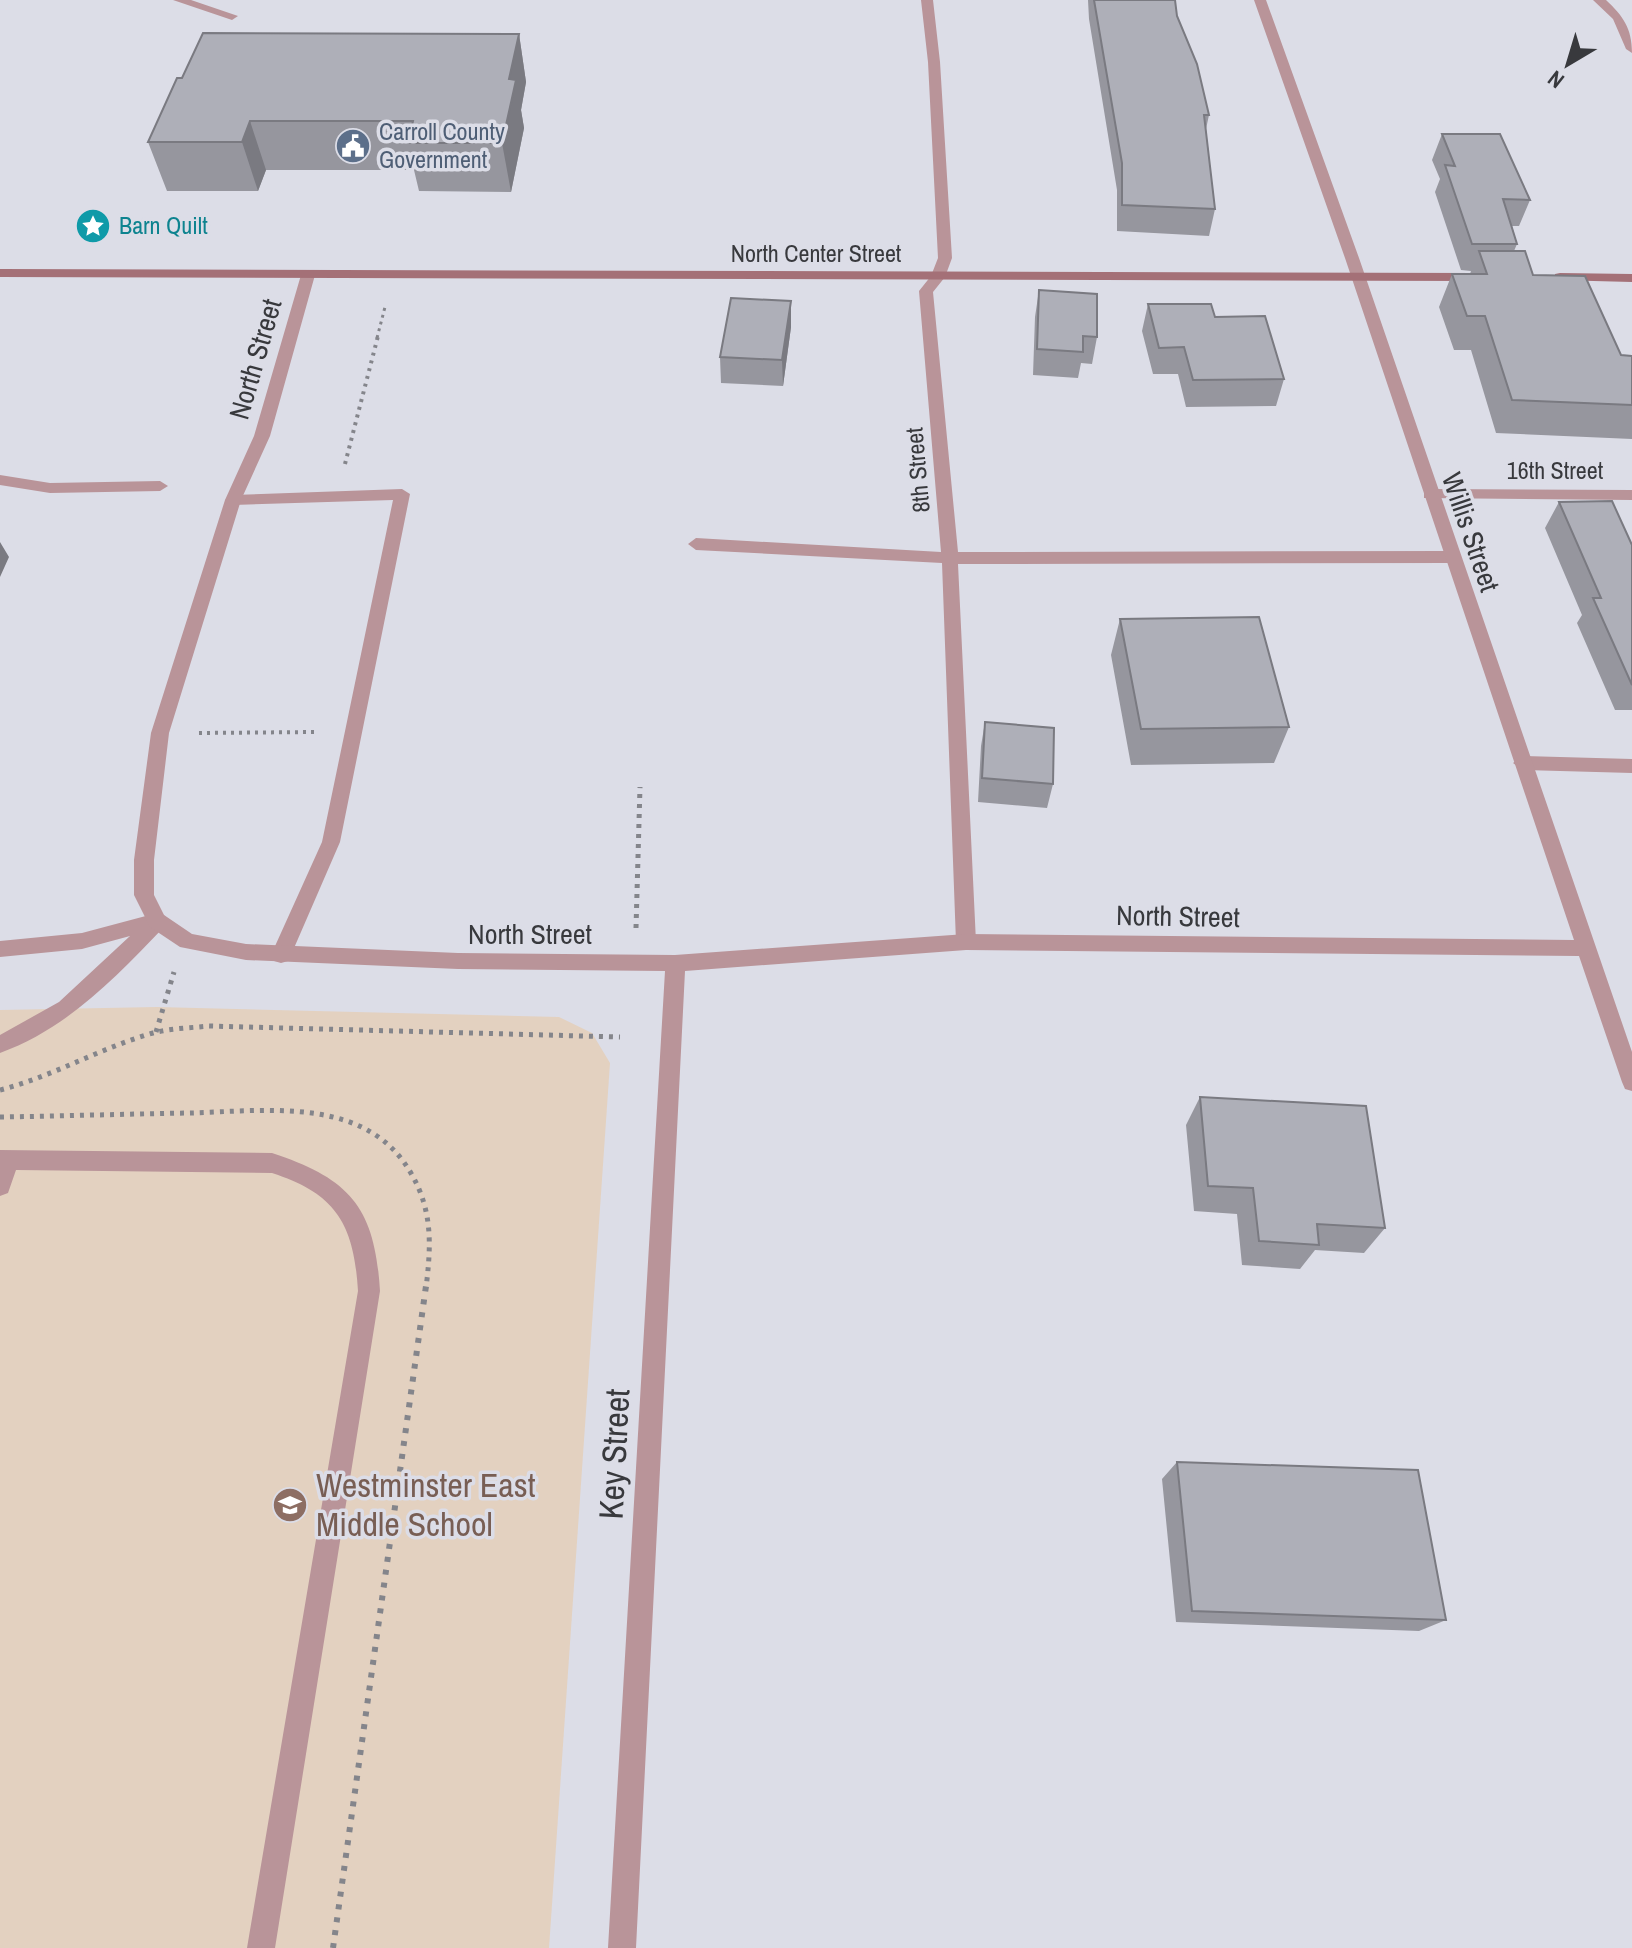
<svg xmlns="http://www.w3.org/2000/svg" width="1632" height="1948" viewBox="0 0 1632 1948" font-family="'Archivo Narrow',sans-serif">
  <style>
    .education { fill: #e3d1c0 }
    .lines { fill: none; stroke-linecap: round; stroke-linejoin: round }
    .path-far3 { stroke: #84858b; stroke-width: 3; stroke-dasharray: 3 4; stroke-linecap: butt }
    .path-far2 { stroke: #84858b; stroke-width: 4; stroke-dasharray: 3 5; stroke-linecap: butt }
    .path-far1 { stroke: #84858b; stroke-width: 5; stroke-dasharray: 4 6; stroke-linecap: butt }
    .path { stroke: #84858b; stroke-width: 6; stroke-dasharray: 5 8; stroke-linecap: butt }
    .lane { fill: #b99499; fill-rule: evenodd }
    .street { fill: #b99499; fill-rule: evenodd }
    .secondary { fill: #a47077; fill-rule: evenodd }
    .wall { fill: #96969e }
    .shaded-wall { fill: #7a7a81 }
    .building { fill: #aeafb8; stroke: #7a7a81; stroke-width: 2 }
    .labels { text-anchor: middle; stroke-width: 7; stroke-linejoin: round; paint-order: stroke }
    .far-service-label { font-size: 24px; fill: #4e5e75; stroke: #dcdde7; text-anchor: start }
    .far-culture-label { font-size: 24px; fill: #0d838f; stroke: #dcdde7; text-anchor: start }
    .far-street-label { font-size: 24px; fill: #38393d; stroke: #dcdde7 }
    .street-label { font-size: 28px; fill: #38393d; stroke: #dcdde7 }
    .near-street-label { font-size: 34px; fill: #38393d; stroke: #dcdde7 }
    .near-education-label { font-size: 34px; fill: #785e54; stroke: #dcdde7; text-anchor: start }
  </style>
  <rect width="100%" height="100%" fill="#dcdde7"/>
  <!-- education -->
  <path class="education" d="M157,1007L559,1017L592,1033L610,1063L549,1948H0V1010Z"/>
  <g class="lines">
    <!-- path-far3 -->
    <path class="path-far3" d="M377,338L385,307"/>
    <!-- path-far2 -->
    <path class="path-far2" d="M345,464L378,336
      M199,733L317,732"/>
    <!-- path-far1 -->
    <path class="path-far1" d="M636,928L640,787
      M156,1032L174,972
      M0,1090C54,1076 100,1048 153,1033C171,1028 191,1028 209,1026L620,1037
      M0,1117C63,1116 127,1114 190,1113C267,1111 368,1095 412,1175C433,1212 431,1247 426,1288"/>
    <!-- path -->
    <path class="path" d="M333,1948L426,1286"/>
    <!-- lane -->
    <path class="lane" d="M173,0H191L238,16L232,20Z
      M921,0H933L940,62L952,258L945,277L933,292L958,552L1451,551L1459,557L1451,563L958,564L976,942L973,948L966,950L959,948L956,942L942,563L696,550L688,544L696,538L941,552L919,291L931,276L938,258L928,62Z
      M1593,0H1606C1623,16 1632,28 1632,53L1626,49L1613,19Z
      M0,475L50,483L160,481L168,486L160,491L50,493L0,485Z
      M402,489L410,494L340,842L291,955L288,961L281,963L274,961L271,955L322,842L393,500L233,505L225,500L233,495Z
      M1430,489L1632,490V500L1424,498V490Z
      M1522,756L1632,759V773L1522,770L1513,763Z
      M157,913L164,915L167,921L164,927C115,978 68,1028 0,1053V1035L59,1002L130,936L82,949L0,957V941L82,933Z
      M0,1150L272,1153C351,1179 375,1208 380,1291L275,1948H247L358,1291C354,1225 337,1194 272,1173L16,1170L8,1193L0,1196Z"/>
    <!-- street -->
    <path class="street" d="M1254,0H1266L1359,258L1632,1052V1091L1625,1089L1622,1082L1579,956L966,950L685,971L636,1948H608L665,971L458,969L246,960L180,947L150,927L134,895V860L151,733L225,500L254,436L301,275L313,272L315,275L270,436L241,500L169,733L154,860V895L164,915L192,934L246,944L458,953L675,955L966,934L1574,940L1345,258Z"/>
    <!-- secondary -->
    <path class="secondary" d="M0,269L1476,273L1483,277L1476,281L0,277Z
      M1560,273L1632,274V282L1555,280V274Z"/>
  </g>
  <!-- wall -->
  <path class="wall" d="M1088,0H1175L1177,16L1209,115L1206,129L1215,209L1209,236L1117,231V190L1089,19Z
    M519,34L526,82L521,110L524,128L511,192L419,191L414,170H266L258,191H167L148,142L182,78Z
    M1442,134L1530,200L1519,226H1512L1517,244L1514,251L1533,275L1621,355L1632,356V439L1496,433L1471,350H1454L1439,307L1452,274H1470L1471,271L1461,270L1435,192L1440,179L1432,160Z
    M1039,290L1097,337L1092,364L1081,363L1078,378L1033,375L1035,317Z
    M791,301V327L783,386L721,383L720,357Z
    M1148,304L1215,317L1284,379L1276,406L1186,407L1178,374H1153L1142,331Z
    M1559,502L1632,545V710H1615L1577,623L1582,615L1545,528Z
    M1120,619L1289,727L1274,763L1131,765L1111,655Z
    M985,722L1053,784L1047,808L978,802L981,746Z
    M1200,1097L1385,1228L1364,1253L1315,1250L1300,1269L1242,1265L1237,1214L1194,1211L1186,1125Z
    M1177,1462L1446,1620L1419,1631L1176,1622L1162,1479Z"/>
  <!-- shaded-wall -->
  <path class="shaded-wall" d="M519,34L526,82L521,110L524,128L511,192L502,143L509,79Z
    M250,121L266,170L258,191L242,142Z
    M791,301V327L783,386L782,360Z
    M0,542L9,557L0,577Z"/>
  <!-- building -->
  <path class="building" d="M1094,0H1175L1177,16L1197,64L1209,115H1204L1215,209L1122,205V163Z
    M203,33L519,34L509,79L516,80L502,143H408L413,121H250L242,142H148L177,78H182Z
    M1442,134H1500L1530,200L1503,199L1517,244H1472L1445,165L1455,166Z
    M1479,251H1525L1533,275L1585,276L1621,355L1632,356V405L1512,400L1485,316H1467L1452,274H1487Z
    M1039,290L1097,294V337L1083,336V352L1037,349Z
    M731,298L791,301L782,360L720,357Z
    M1148,304H1211L1215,317L1265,316L1284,379L1193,380L1184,347L1159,348Z
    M1612,501L1632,545V685L1593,598H1601L1559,502Z
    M1259,617L1289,727L1141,729L1120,619Z
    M985,722L1054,728L1053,784L982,778Z
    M1200,1097L1366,1106L1385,1228L1317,1224L1319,1245L1259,1241L1253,1188L1208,1186Z
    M1177,1462L1418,1470L1446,1620L1192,1611Z"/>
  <!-- icons -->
  <defs>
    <g id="civic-disc" transform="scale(1.8)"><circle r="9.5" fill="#5c6f8a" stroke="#dcdde7"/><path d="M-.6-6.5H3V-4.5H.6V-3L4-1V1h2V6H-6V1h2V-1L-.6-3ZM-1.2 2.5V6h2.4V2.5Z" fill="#fff"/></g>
    <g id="sight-disc" transform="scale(1.8)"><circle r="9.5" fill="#0f9aa8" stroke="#dcdde7"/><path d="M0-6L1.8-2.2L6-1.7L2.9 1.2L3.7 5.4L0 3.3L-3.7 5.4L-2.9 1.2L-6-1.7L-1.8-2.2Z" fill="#fff"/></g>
    <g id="school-disc" transform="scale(1.8)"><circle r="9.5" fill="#8d6e63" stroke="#dcdde7"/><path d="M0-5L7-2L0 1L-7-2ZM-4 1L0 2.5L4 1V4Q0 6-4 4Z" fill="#fff"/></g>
  </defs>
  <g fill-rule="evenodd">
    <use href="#civic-disc" x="353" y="146"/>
    <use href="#sight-disc" x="93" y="226"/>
    <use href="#school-disc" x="290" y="1505"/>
  </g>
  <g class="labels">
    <!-- far-service labels -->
    <g class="far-service-label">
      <text x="379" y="140">Carroll County<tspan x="379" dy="28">Government</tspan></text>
    </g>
    <!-- far-culture labels -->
    <g class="far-culture-label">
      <text x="119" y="234">Barn Quilt</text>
    </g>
    <!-- far-street labels -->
    <g class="far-street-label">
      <text x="816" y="262">North Center Street</text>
      <text transform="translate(918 470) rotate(-95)" y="8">8th Street</text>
      <text x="1555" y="479">16th Street</text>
    </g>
    <!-- street labels -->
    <g class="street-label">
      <text transform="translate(255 359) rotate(-74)" y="10">North Street</text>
      <text transform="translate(1471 532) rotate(71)" y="10">Willis Street</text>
      <text transform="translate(1178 916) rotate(1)" y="10">North Street</text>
      <text x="530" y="944">North Street</text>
    </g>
    <!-- near-street labels -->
    <g class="near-street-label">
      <text transform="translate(614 1454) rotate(-87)" y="12">Key Street</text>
    </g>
    <!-- near-education labels -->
    <g class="near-education-label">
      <text x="316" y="1497">Westminster East<tspan x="316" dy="39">Middle School</tspan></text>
    </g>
  </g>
  <!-- north arrow -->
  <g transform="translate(1568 64) rotate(218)" stroke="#dcdde7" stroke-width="6" paint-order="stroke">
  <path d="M0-6L14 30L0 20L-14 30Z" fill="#38393d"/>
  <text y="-12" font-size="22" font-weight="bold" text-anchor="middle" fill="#38393d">N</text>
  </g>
</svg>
